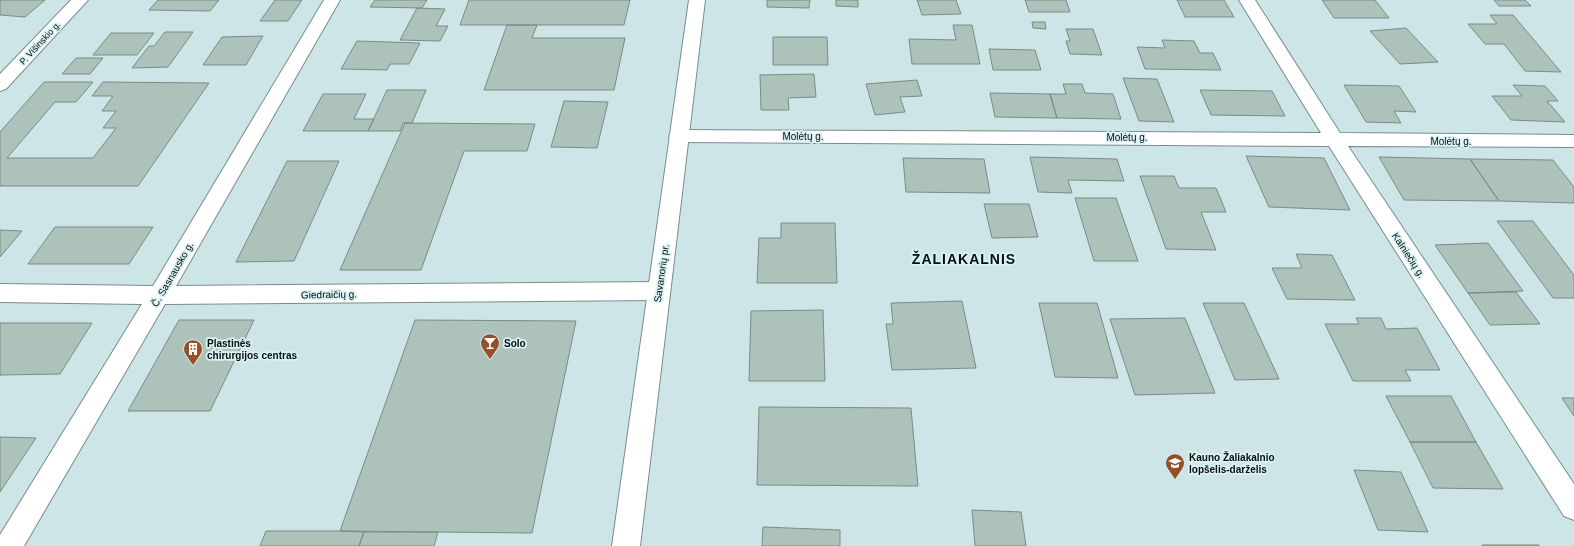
<svg xmlns="http://www.w3.org/2000/svg" width="1574" height="546" viewBox="0 0 1574 546" font-family="Helvetica,sans-serif">
  <style>
    .building { fill: #adc2bb; stroke: #798c86 }
    .lines { fill: none; stroke-linecap: round; stroke-linejoin: round }
    .street-casing { stroke: #778c8f; stroke-width: 2 }
    .secondary-casing { stroke: #778c8f; stroke-width: 2 }
    .street { fill: #fff; fill-rule: evenodd }
    .secondary { fill: #fff; fill-rule: evenodd }
    .labels { text-anchor: middle; stroke-width: 3.5; stroke-linejoin: round; paint-order: stroke }
    .far-street-label { font-size: 9px; fill: #060e0f; stroke: #dbf2f5 }
    .street-label { font-size: 10px; fill: #060e0f; stroke: #dbf2f5 }
    .poi-label { font-size: 10px; font-weight: bold; fill: #060e0f; stroke: #dbf2f5; text-anchor: start }
    .district-label { font-size: 14px; font-weight: bold; letter-spacing: 1px; fill: #060e0f; stroke: #dbf2f5 }
  </style>
  <rect width="100%" height="100%" fill="#cee5e8"/>
  <!-- building -->
  <path class="building" d="M0,0H45L25,17L0,15Z
    M158,0H219L210,11L149,10Z
    M275,0H302L288,21H260Z
    M375,0H427L422,8L370,7Z
    M469,0H630L624,25H460Z
    M767,0H810L809,8L767,7Z
    M836,0H858V7L836,6Z
    M917,0H956L961,14L922,15Z
    M1025,0H1066L1070,12H1029Z
    M1177,0H1224L1234,17H1185Z
    M1322,0H1375L1389,18H1334Z
    M1494,0H1525L1531,6H1499Z
    M417,8L445,9L436,26H448L440,41L400,40Z
    M1490,15H1513L1561,72L1525,71L1504,44H1485L1468,24H1497Z
    M1032,22H1045L1046,29L1033,28Z
    M507,25H537L532,38H625L614,90H484Z
    M953,25H972L980,64H912L909,39L956,40Z
    M1406,28L1438,62L1400,64L1370,31Z
    M1066,29H1093L1102,55L1070,54L1066,41H1070Z
    M165,32H193L168,67L132,68L149,46H154Z
    M111,33H154L137,55H93Z
    M263,36L246,65H203L222,37Z
    M773,37H827L828,65H773Z
    M1162,40L1194,41L1200,53H1213L1221,70L1145,69L1137,47L1165,48Z
    M357,41L420,43L409,64H390L387,70L341,69Z
    M989,49L1035,50L1041,70H993Z
    M76,58H103L90,74H62Z
    M814,74L816,97L788,98L789,110H761L760,75Z
    M1123,78L1157,79L1174,122L1139,121Z
    M917,80L922,96L900,97L905,112L875,115L866,84Z
    M44,82H93L76,102H55L7,158H93L116,128H103L116,111H102L113,96H92L103,82L209,83L138,186H0V132Z
    M1063,84H1082L1085,93L1113,94L1121,119L1057,118L1050,94H1066Z
    M1344,85L1399,86L1416,112L1394,111L1401,123L1366,122Z
    M1513,85L1545,86L1558,101H1547L1565,122L1511,120L1492,96H1522Z
    M387,90H426L412,123H403L400,131H368Z
    M1200,90L1272,91L1285,116L1211,115Z
    M990,93L1050,94L1057,118L995,117Z
    M323,94H366L354,119H374L368,131H303Z
    M564,101L608,102L597,148L551,147Z
    M405,123L535,124L527,151H464L421,270H340Z
    M1246,156L1324,158L1350,210L1269,207Z
    M1030,157L1117,159L1124,181L1068,180L1072,193L1038,192Z
    M1379,157L1470,159L1499,201L1404,200Z
    M903,158L984,159L990,193L906,192Z
    M1470,159L1553,160L1574,187V203L1499,201Z
    M287,161H339L294,261L236,262Z
    M1140,176H1174L1179,188H1216L1226,212H1201L1216,250L1166,249Z
    M1075,198H1116L1138,261H1094Z
    M984,204H1029L1038,237L992,238Z
    M1497,221H1533L1574,275V298H1553Z
    M781,223H835L837,283H757L759,238H781Z
    M55,227H153L129,264H28Z
    M0,230L22,231L0,257Z
    M1488,243L1523,291L1468,293L1435,245Z
    M1296,254L1332,255L1355,300L1287,299L1272,268H1302Z
    M1516,292L1540,324L1490,325L1468,293Z
    M962,301L976,368L892,370L886,324H893L891,303Z
    M1039,303H1097L1118,378L1055,377Z
    M1203,303H1244L1279,379L1235,380Z
    M823,310L825,381H749L751,311Z
    M1185,318L1215,393L1135,395L1110,319Z
    M1356,318H1381L1386,329L1417,328L1440,370H1405L1411,381H1353L1325,324H1359Z
    M179,320H254L210,411H128Z
    M415,320L576,321L532,533L340,531Z
    M0,323H92L60,374L0,375Z
    M1386,396H1451L1476,442H1410Z
    M1562,398H1574V416Z
    M759,407L911,408L918,486L757,485Z
    M0,437L36,438L0,492Z
    M1410,442H1476L1503,489L1433,488Z
    M1354,470L1401,472L1428,532L1378,530Z
    M972,510L1021,512L1026,546H975Z
    M763,527L840,530V546H762Z
    M266,531H340L364,532L359,546H260Z
    M364,532H438L434,546H359Z
    M1482,545H1539V546H1483Z"/>
  <g class="lines">
    <!-- street casing -->
    <g class="street-casing">
      <path id="street" d="M71,0H88L6,89L0,91V74Z
        M324,0H340L176,286L658,282L666,285L669,291L666,297L658,300L165,304L24,546H0V535L142,304L0,302V284L153,286Z
        M1239,0H1255L1340,133L1574,135V147L1348,146L1574,484V520L1564,516L1329,146L679,142L672,140L669,136L672,132L679,130L1321,133Z"/>
    </g>
    <!-- secondary casing -->
    <g class="secondary-casing">
      <path id="secondary" d="M689,0H705L640,546H612Z"/>
    </g>
    <!-- street -->
    <use href="#street" class="street"/>
    <!-- secondary -->
    <use href="#secondary" class="secondary"/>
  </g>
  <!-- icons -->
  <defs>
    <g id="bar-pin" transform="scale(1)"><path d="M0 17L-7.5 6A9.5 9.5 0 1 1 7.5 6Z" fill="#965027" stroke="#dbf2f5"/><path d="M-6-5H6L.8 .8V4.5H3.5V6h-7V4.5H-.8V.8Z" fill="#fff"/></g>
    <g id="building-pin" transform="scale(1)"><path d="M0 17L-7.5 6A9.5 9.5 0 1 1 7.5 6Z" fill="#965027" stroke="#dbf2f5"/><path d="M-4-6H4V6H1V3H-1V6H-4ZM-2.5-4.3h1.7v1.8h-1.7ZM.8-4.3h1.7v1.8H.8ZM-2.5-1h1.7V.8h-1.7ZM.8-1h1.7V.8H.8Z" fill="#fff"/></g>
    <g id="school-pin" transform="scale(1)"><path d="M0 17L-7.5 6A9.5 9.5 0 1 1 7.5 6Z" fill="#965027" stroke="#dbf2f5"/><path d="M0-5L7-2L0 1L-7-2ZM-4 1L0 2.5L4 1V4Q0 6-4 4Z" fill="#fff"/></g>
  </defs>
  <g fill-rule="evenodd">
    <use href="#bar-pin" x="490" y="343"/>
    <use href="#building-pin" x="193" y="349"/>
    <use href="#school-pin" x="1175" y="463"/>
  </g>
  <g class="labels">
    <!-- far-street labels -->
    <g class="far-street-label">
      <text transform="translate(40 43) rotate(-47)" y="3">P. Višinskio g.</text>
    </g>
    <!-- street labels -->
    <g class="street-label">
      <text x="803" y="140">Molėtų g.</text>
      <text x="1127" y="141">Molėtų g.</text>
      <text x="1451" y="145">Molėtų g.</text>
      <text transform="translate(1409 255) rotate(57)" y="4">Kalniečių g.</text>
      <text transform="translate(661 273) rotate(-82)" y="4">Savanorių pr.</text>
      <text transform="translate(172 274) rotate(-60)" y="4">Č. Sasnausko g.</text>
      <text transform="translate(329 294) rotate(-1)" y="4">Giedraičių g.</text>
    </g>
    <!-- poi labels -->
    <g class="poi-label">
      <text x="207" y="347">Plastinės<tspan x="207" dy="12">chirurgijos centras</tspan></text>
      <text x="504" y="347">Solo</text>
      <text x="1189" y="461">Kauno Žaliakalnio<tspan x="1189" dy="12">lopšelis-darželis</tspan></text>
    </g>
    <!-- district labels -->
    <g class="district-label">
      <text x="964" y="264">ŽALIAKALNIS</text>
    </g>
  </g>
</svg>
